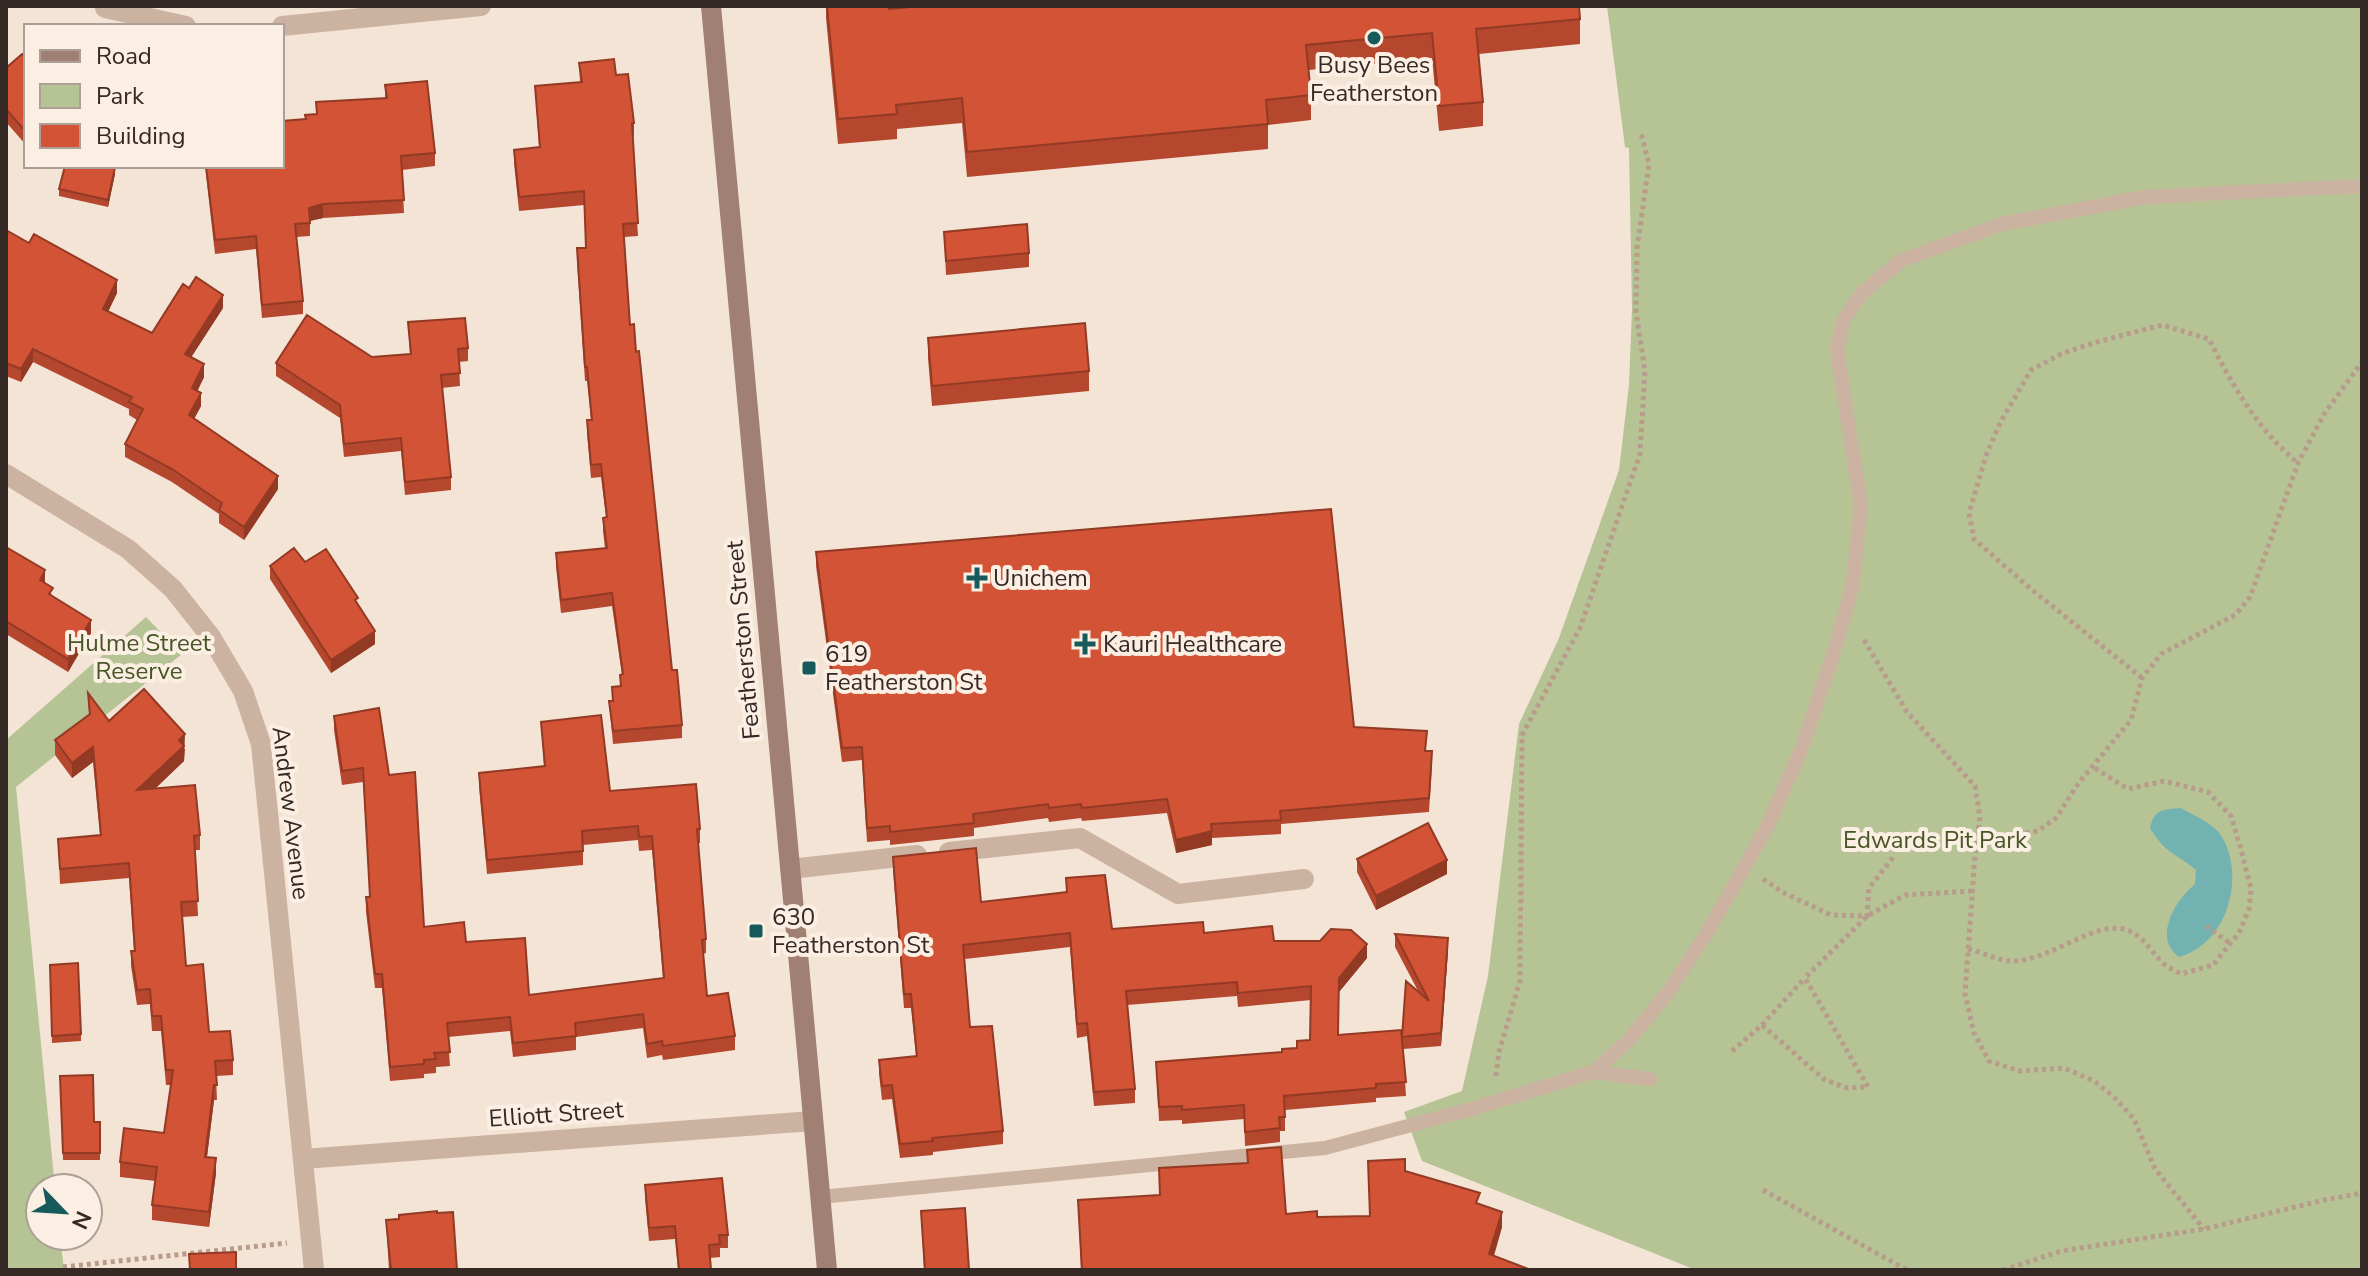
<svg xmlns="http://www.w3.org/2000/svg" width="2368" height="1276" viewBox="0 0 2368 1276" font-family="'Nunito Sans',sans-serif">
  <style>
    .green { fill: #b6c395 }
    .water { fill: #72b3b2 }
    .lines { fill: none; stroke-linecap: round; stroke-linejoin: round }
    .path { stroke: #b89c8b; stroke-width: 5; stroke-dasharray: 4 4; stroke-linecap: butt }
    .service { stroke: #ccb2a1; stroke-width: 14 }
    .minor { stroke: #ccb2a1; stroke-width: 20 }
    .secondary { stroke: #a08072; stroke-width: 20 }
    .wall { fill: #b5472e }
    .shaded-wall { fill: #933a25 }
    .building { fill: #d25335; stroke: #933a25; stroke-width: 2 }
    .poi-dot { fill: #165a5b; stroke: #fbeee2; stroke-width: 3 }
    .labels { text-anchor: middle; stroke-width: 8; stroke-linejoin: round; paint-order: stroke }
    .poi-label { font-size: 24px; fill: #352925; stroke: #fbeee2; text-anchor: start }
    .street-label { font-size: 24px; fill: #352925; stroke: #fbeee2 }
    .park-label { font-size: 24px; fill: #475626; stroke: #fbeee2 }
  </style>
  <rect width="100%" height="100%" fill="#f3e4d6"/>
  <!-- green -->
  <path class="green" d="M1607,6H2362V1270H1696L1422,1161L1404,1112L1462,1091L1488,976L1519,724L1559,638L1619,470L1629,385L1632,309L1629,148L1625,147Z
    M146,617L182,654L16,787L55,1188H40V1236H60L64,1270H6V740Z"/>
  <!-- water -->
  <path class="water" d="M2181,808C2194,816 2214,823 2222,837C2246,878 2227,944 2179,957C2153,937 2175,901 2195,884L2196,870C2174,852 2166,854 2150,828C2155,808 2163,810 2181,808Z"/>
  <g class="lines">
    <!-- path -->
    <path class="path" d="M1864,640L1907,712L1975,786L1980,817L1975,855L1965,994L1974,1033L1989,1061L2019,1071L2064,1068L2094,1081L2114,1097L2134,1119L2155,1169L2204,1229
      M2142,678L2032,590L1974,539L1969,513L1987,453L2001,421L2031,370L2061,354L2093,343L2162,325L2209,339C2232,385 2258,430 2298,463
      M1978,840L2038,831L2056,818L2078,784L2131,720L2142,678L2161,654L2235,615L2250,597L2298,463L2324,414L2362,362
      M1763,879L1784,893L1831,915L1867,916L1869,888L1895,855
      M2206,926L2231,944
      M1968,949C1984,953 2000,962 2016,961C2053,958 2092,923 2123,929C2144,934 2150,952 2165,965C2169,968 2176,971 2181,974L2213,965L2239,933L2249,909L2251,889L2242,853L2231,816L2208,792L2164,781L2128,789L2093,767
      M1762,1025L1805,978
      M1732,1051L1762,1025L1825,1080L1847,1088L1868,1087L1805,978L1867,916L1905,895L1972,891
      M1496,1076L1499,1052L1520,981L1522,735L1580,628L1640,454L1645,371L1636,312L1637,248L1649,164L1641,133
      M1763,1190L1907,1270
      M63,1267L287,1243
      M2003,1270L2061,1251L2204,1229L2324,1200L2362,1193"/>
    <!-- service -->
    <path class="service" d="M1593,1072L1650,1079
      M820,1197L1325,1148L1468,1110L1593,1072L1628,1041L1669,991L1707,933L1767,827L1803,745L1835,649L1852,588L1861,507L1837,351L1844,319L1862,293L1902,260L2002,224L2145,197L2362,186"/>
    <!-- minor -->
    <path class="minor" d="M105,8L186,26
      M282,26L481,6
      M6,474L128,549L173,589L211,637L243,691L261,744L314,1270
      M949,852L1080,838L1178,894L1304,879
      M790,869L917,855
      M303,1159L813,1121"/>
    <!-- secondary -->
    <path class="secondary" d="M711,6L827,1270"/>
  </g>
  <!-- wall -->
  <path class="wall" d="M826,6H889V9L1580,19V44L1479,54L1483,102V126L1439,131L1432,58L1309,70L1311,95V120L1268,125V149L967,177L962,123L897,129V139L838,144L826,18Z
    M26,58V145L6,122V68Z
    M579,63L616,75L634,123V136L632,137L638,236L624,237L630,325L672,670L682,725V738L613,744L609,701H612V687L620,686V675H622L612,606L561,613L556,567V553L605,548L603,531V518L606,517L601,477L591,478L587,433V420H591L587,381H585L577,262V248H586L584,205L519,211L514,163V150L539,147L535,86L580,82Z
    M385,85L435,153V166L402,170L404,213L323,218L310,221V236L296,237L303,301V314L262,318L256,249L215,254L205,166H282L305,119L316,114V102L385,98Z
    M115,174L108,207L59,196V189Z
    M6,230L117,293L108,312L152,333L223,308L191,357L204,377L198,390L201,406L194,419L278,489L244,540L219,523V514L172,482L125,457V444L137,420L129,415V409L33,362L21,382L6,376Z
    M944,232L1029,253V267L946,275Z
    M408,322L468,348V361L459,362L460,386L442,388L451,477V490L405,495L401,451L344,457L340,418L276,376V363L410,354Z
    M928,338L1089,371V391L932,406L928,358Z
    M6,547L45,583L53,597L91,633L68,672L6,634Z
    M816,552L1426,751L1432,765L1429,812L1281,824V834L1212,838V845L1176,853L1167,813L1082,821L1081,818L1049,822L1048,818L974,828V836L890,845V840L867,842L862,760L842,762L816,566Z
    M305,562L358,605L375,644L331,673L270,579V566Z
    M88,693L109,721L185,749L184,761L155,789L200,835V850H195L198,916L182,917L186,966L209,1032L233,1060V1075L216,1076L217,1100H214L207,1157L216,1173L209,1227L152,1220V1205L156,1181L120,1177V1162L164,1133L171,1085H166L161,1031H152L150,1004L137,1005L131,966V951H134L129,878L60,884L58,839L100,835L93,762L72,778L55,755V740L89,715Z
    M334,716L389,775L424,927L466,942L529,995L663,978L652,850L639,851L638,840L583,845V865L487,874L479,787V773L544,766L541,722L610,791L700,829V843H698L706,939V953L703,954L707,996L735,1036V1050L663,1060L662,1055L647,1058L643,1028L576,1037V1050L513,1057L510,1031L448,1037L450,1066L436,1067V1073L424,1074V1078L390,1081L382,988H375L366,912V897H370L363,782L342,785L334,730Z
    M893,857L981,902L1066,892V878L1112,929L1204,933L1274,941L1367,958L1339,992L1338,1035L1402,1046V1037L1418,991L1395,947V934L1448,950L1441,1046L1403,1049L1406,1096L1376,1098V1102L1285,1110V1131H1280V1142L1245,1146L1244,1119L1182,1124V1120L1159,1121L1156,1062L1282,1052L1297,1048L1310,1040L1311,1000L1238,1007L1237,996L1127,1005L1135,1089V1103L1094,1106L1087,1036L1077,1038L1070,947L965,959L970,1027L1003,1131V1144L933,1152V1155L900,1158L892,1099L882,1100L879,1074V1060L916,1056L911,1008H904L893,871Z
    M1357,859L1447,874L1376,910L1357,872Z
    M50,965L81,1034V1041L52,1043Z
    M60,1076L94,1122H100V1160H63Z
    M1247,1150L1286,1214L1317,1217L1369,1216L1405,1171L1480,1204L1502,1227L1494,1256L1531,1270H1081L1078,1200L1159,1195V1168L1247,1163Z
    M645,1185L728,1235V1248H720V1257L710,1258L711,1270H678L675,1239L649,1241L645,1198Z
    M921,1211L969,1270H924Z
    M437,1213L457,1270H389L386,1220Z"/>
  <!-- shaded-wall -->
  <path class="shaded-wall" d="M115,167V174L108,207V200Z
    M323,204V218L309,221V208Z
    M117,280V293L103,322V309Z
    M223,295V308L185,367V354Z
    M33,349V362L21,382V369Z
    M204,364V377L192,401V388Z
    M201,393V406L189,428V415Z
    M278,476V489L244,540V527Z
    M45,570V583L40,580Z
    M91,620V633L68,672V659Z
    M375,631V644L331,673V660Z
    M185,734L184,761L137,805V790L179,740Z
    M93,747V762L72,778V763Z
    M1212,831V845L1176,853V840Z
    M1447,860V874L1376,910V896Z
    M1448,938V950L1441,1046V1033Z
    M1367,944V958L1339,992V978Z
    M214,1085V1100L205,1172V1157Z
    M216,1158V1173L209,1227V1212Z
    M1502,1212V1227L1489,1270V1254Z"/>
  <!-- building -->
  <path class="building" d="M827,6H889V9L922,6H1579L1580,19L1476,29L1483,102L1439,106L1432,33L1306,45L1311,95L1266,100L1268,124L967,152L962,98L896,105L897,114L838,119Z
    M22,54L26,58V132L6,109V68Z
    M614,59L616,75L628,74L634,123H632L638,223L623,224L630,325L634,324L636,352L639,351L672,670H677L682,725L613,731L609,701H613L612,687L621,686L620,675L623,674L612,593L561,600L556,553L607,548L603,518L607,517L601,464L591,465L587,420H592L587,367H585L577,248H586L584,191L519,197L514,150L540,147L535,86L582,82L579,63Z
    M427,81L435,153L401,156L404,200L323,204L309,208L310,223L295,224L303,301L262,305L256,236L215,240L206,166H282V121L306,119L305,115L317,114L316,102L387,98L385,85Z
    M65,166H114L115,167L108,200L59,189Z
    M1027,224L1029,253L946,261L944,232Z
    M6,230L29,243L34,234L117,280L103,309L152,333L183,284L189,288L196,277L223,295L185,354L204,364L192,388L201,393L189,415L278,476L244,527L219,510L222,503L172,469L125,444L143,409L129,402L132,397L33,349L21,369L6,363Z
    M307,315L372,357L411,354L408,322L465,318L468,348L458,349L460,373L441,375L451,477L405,482L401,438L344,444L340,405L276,363Z
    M1085,323L1089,371L932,386L928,338Z
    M1331,509L1354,727L1427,731L1425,751H1432L1429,798L1280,811L1281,820L1211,824L1212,831L1176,840L1167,799L1082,808L1081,804L1049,808L1048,804L973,814L974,823L890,832V826L867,828L862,747L842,748L816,552Z
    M6,547L45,570L40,580L53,588L49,594L91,620L68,659L6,621Z
    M294,548L305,562L326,549L358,598L355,600L375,631L331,660L270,566Z
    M144,689L185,734L179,740L184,746L137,790L195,785L200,835L194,836L198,901L181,902L186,966L203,964L209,1032L230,1031L233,1060L215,1061L217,1085H214L205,1157L216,1158L209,1212L152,1205L157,1167L120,1162L124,1128L164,1133L173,1070H166L161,1016H152L150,989L137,990L131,951H135L129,863L60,869L58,839L101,835L93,747L72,763L55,740L90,714L88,693L109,721Z
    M379,708L389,775L415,772L424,927L464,922L466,942L525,938L529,995L664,978L652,836L639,837L638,826L582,831L583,851L487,860L479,773L545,766L541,722L601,715L610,791L696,784L700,829H697L706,939L702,940L707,996L728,993L735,1036L663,1046L662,1041L647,1044L643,1014L575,1023L576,1036L513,1043L510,1017L447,1023L450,1052L434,1053L436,1059L424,1060V1064L390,1067L382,974H375L366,897H370L363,768L342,771L334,716Z
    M1428,823L1447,860L1376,896L1357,859Z
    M976,848L981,902L1067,892L1066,878L1105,875L1112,929L1203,922L1204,933L1272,926L1274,941H1320L1331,929L1351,930L1367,944L1339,978L1338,1035L1401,1030L1406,1082L1376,1084V1088L1284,1096L1285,1117H1279L1280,1128L1245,1132L1244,1105L1182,1110V1106L1159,1107L1156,1062L1282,1052V1049L1297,1048V1041L1310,1040L1311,986L1238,993L1237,982L1126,991L1135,1089L1094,1092L1087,1023L1077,1024L1070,933L963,945L970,1027L992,1026L1003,1131L932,1138L933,1141L900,1144L892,1085L882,1086L879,1060L917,1056L911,994H904L893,857Z
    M1395,934L1448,938L1441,1033L1402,1037L1406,981L1429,1001Z
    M78,963L81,1034L52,1036L50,965Z
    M93,1075L94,1122H100V1153H63L60,1076Z
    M1281,1147L1286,1214L1317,1211V1217L1370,1216L1368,1161L1405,1159V1171L1480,1193L1476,1203L1502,1212L1489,1254L1531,1270H1082L1078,1200L1160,1195L1159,1168L1248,1163L1247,1150Z
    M722,1178L728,1235H719L720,1244L709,1245L711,1270H679L675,1226L649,1228L645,1185Z
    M965,1208L969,1270H925L921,1211Z
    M437,1211V1213L453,1212L457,1270H411V1269L391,1270L386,1220L399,1219V1215Z
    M236,1252V1270H190L189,1254Z"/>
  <!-- markers -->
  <g class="poi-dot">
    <circle cx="1374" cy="38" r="8"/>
    <path d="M973 566h8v8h8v8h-8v8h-8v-8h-8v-8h8z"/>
    <path d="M1081 632h8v8h8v8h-8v8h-8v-8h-8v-8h8z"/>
    <rect x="801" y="660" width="16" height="16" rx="4"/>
    <rect x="748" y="923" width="16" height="16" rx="4"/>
  </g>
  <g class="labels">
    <!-- poi labels -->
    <g class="poi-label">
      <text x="1374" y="73" text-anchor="middle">Busy Bees<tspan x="1374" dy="28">Featherston</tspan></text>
      <text x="993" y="586">Unichem</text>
      <text x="1103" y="652">Kauri Healthcare</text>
      <text x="825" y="662">619<tspan x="825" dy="28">Featherston St</tspan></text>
      <text x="772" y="925">630<tspan x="772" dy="28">Featherston St</tspan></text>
    </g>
    <!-- street labels -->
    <g class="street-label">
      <text transform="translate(743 640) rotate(-95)" y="8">Featherston Street</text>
      <text transform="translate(291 813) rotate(83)" y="8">Andrew Avenue</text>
      <text transform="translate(556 1114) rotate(-4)" y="8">Elliott Street</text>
    </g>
    <!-- park labels -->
    <g class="park-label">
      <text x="139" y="651">Hulme Street<tspan x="139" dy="28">Reserve</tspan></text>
      <text x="1935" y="848">Edwards Pit Park</text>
    </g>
  </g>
  <!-- border -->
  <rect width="2368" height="1276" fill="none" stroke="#352925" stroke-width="16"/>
  <!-- legend -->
  <rect x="24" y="24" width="260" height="144" fill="#fbeee2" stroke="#ac9f96" stroke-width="2"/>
  <rect x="40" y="50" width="40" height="12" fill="#a08072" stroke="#ac9f96" stroke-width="2"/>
  <text x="96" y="64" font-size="24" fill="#352925">Road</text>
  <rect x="40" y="84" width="40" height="24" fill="#b6c395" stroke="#ac9f96" stroke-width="2"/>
  <text x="96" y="104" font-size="24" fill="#352925">Park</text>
  <rect x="40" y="124" width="40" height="24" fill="#d25335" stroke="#ac9f96" stroke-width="2"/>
  <text x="96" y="144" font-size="24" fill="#352925">Building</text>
  <!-- north arrow -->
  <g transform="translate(64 1212) rotate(115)"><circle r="38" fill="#fbeee2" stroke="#ac9f96" stroke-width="2"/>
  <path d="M0-6L14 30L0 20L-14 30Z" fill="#165a5b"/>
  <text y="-12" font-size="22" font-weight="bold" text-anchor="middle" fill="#352925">N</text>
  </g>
</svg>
